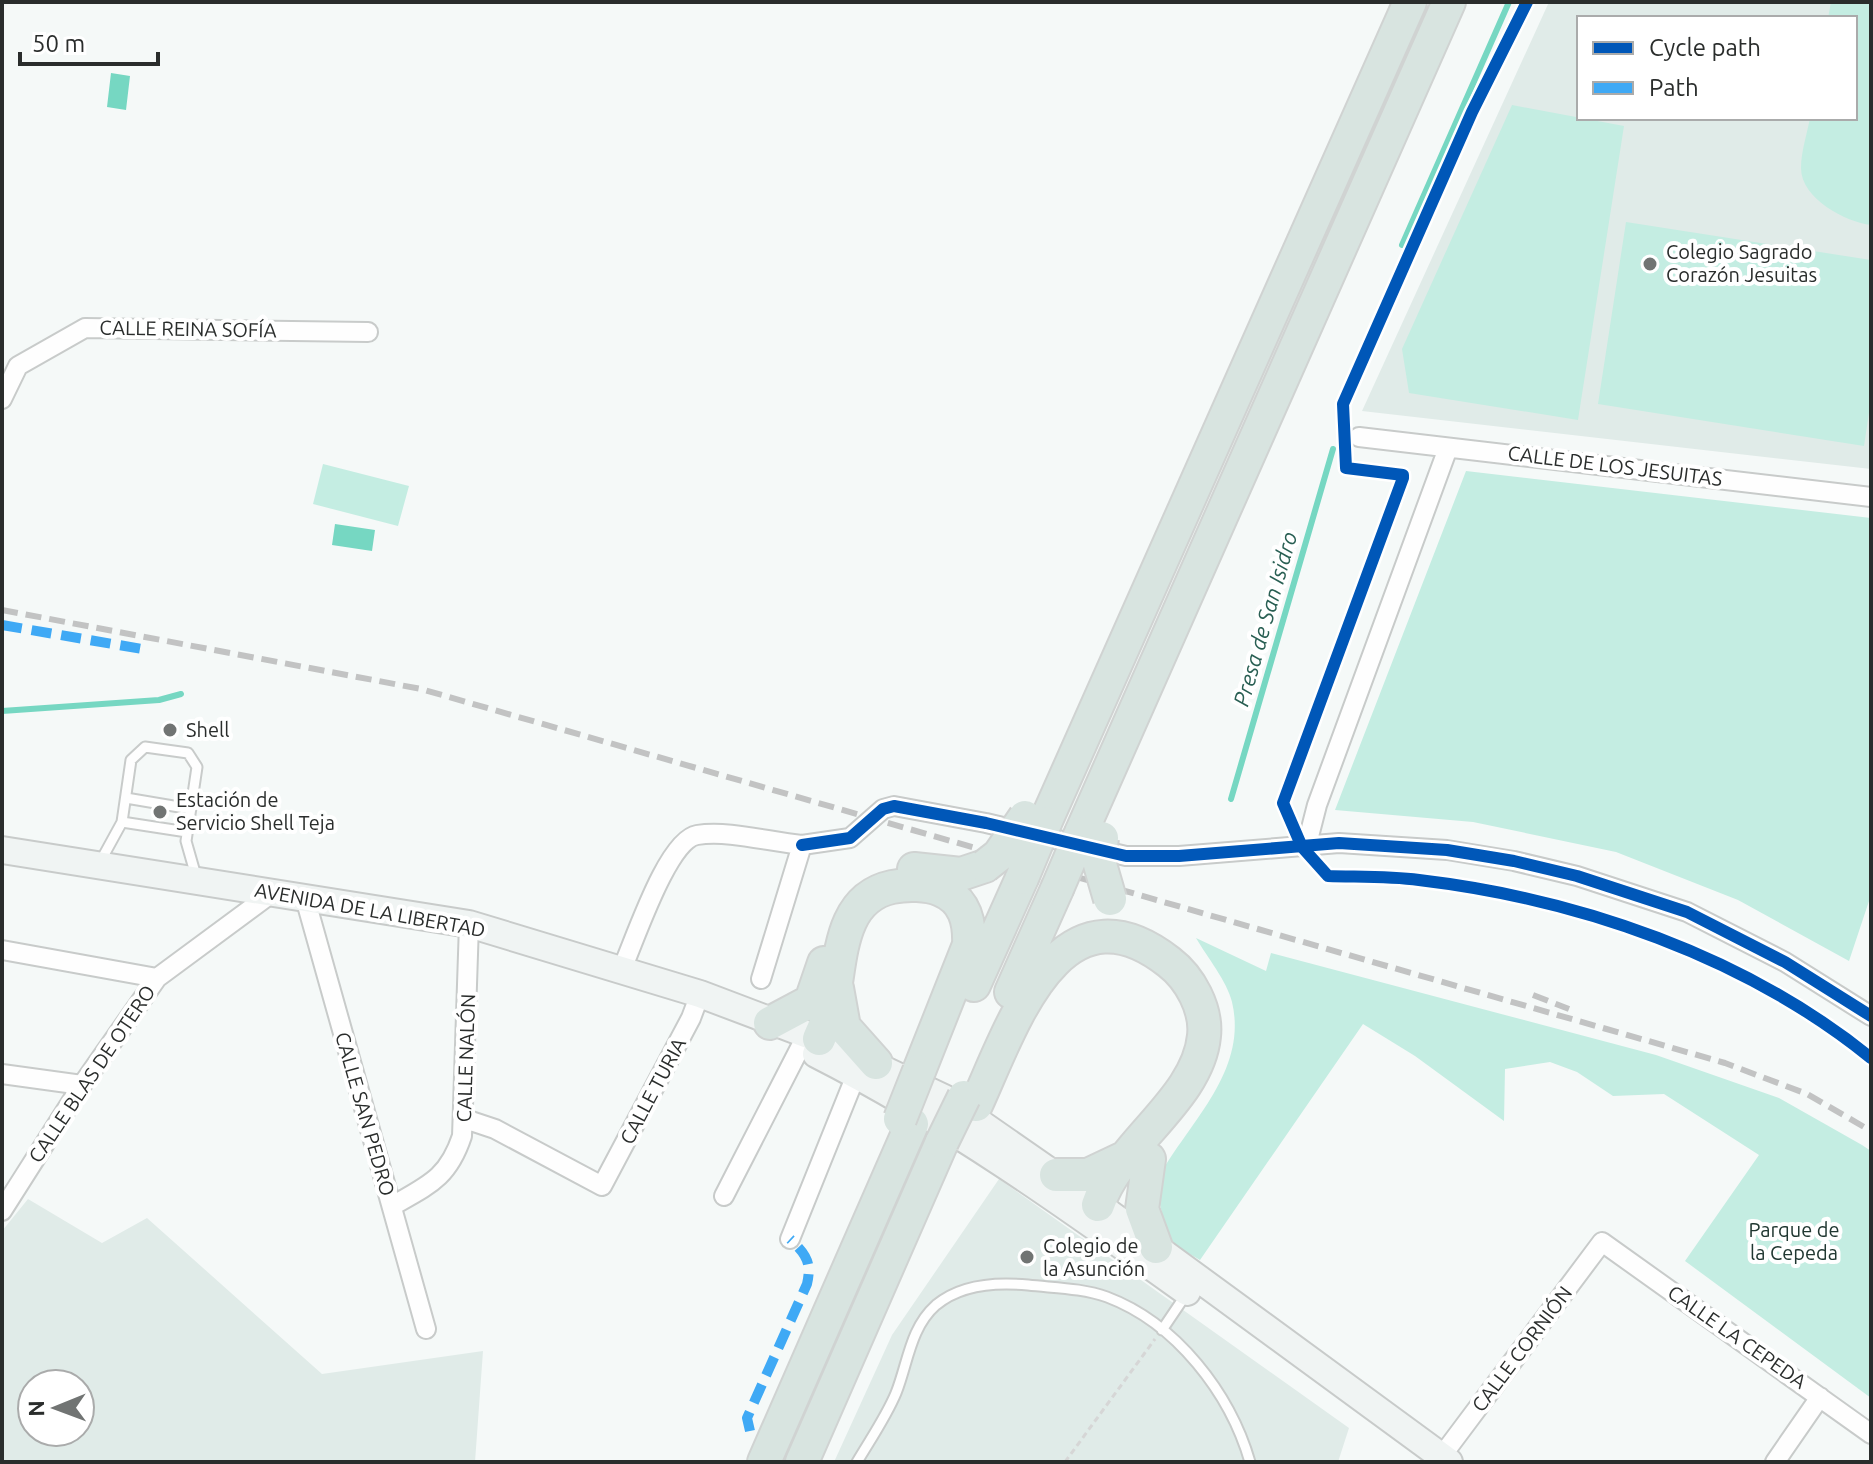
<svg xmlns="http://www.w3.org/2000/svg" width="1873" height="1464" viewBox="0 0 1873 1464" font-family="Ubuntu,sans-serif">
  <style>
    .built { fill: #e0ebe8; fill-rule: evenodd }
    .green { fill: #c4ede2 }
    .water { fill: #76d7c2 }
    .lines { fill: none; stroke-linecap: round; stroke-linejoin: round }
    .stream { stroke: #76d7c2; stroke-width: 6 }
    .service-casing { stroke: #c8cbca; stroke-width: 13 }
    .minor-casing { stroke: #c8cbca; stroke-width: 22 }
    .secondary-casing { stroke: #c8cbca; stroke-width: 30 }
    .trunk-casing { stroke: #d0d3d2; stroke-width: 36 }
    .path { stroke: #d6d6d6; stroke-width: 3; stroke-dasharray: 6 4; stroke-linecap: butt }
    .service { stroke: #fefefe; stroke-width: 9 }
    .minor { stroke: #fefefe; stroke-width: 18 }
    .secondary { stroke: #f0f4f3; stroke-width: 26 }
    .trunk { stroke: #d8e4e0; stroke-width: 32 }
    .rail { stroke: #c2c3c3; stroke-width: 6; stroke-dasharray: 16 8; stroke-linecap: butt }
    .trunk-bridge-casing { stroke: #d0d3d2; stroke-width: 36; stroke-linecap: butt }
    .trunk-bridge { stroke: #d8e4e0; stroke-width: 32 }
    .quiet { stroke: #3fa9f5; stroke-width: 10; stroke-dasharray: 20 10; stroke-linecap: butt }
    .cycleway-casing { stroke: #fff; stroke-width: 17 }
    .cycleway { stroke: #0057b8; stroke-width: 12 }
    .poi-dot { fill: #717473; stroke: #fff; stroke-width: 3 }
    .labels { text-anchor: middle; stroke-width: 8; stroke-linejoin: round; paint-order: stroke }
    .poi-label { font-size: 20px; fill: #2a2d2c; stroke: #fff; text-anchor: start }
    .street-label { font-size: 20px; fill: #2a2d2c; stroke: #fff }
    .park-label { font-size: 20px; fill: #203731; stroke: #fff }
    .water-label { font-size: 22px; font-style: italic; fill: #295f53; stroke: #fff }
  </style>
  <rect width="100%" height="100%" fill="#f5f9f8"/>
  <!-- built -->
  <path class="built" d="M1549,2H1871V469L1362,411ZM1579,18H1855V118H1579Z
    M999,1179L1349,1428L1338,1462H834L892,1335Z
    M28,1199L102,1243L147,1218L322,1374L483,1351L475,1462H2V1231ZM32,1384H80V1432H32Z"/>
  <!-- green -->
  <path class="green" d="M1831,2H1871V225C1846,222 1801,199 1801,168C1801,152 1807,134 1810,118H1855V18H1828Z
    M1512,105L1624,126L1578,420L1409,393L1402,349Z
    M1626,222L1871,260V399L1864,446L1598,404Z
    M323,464L409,486L398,526L313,504Z
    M1466,471L1871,518V895L1849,961L1738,900L1616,852L1473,822L1335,810Z
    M1196,938L1266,971L1271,953L1656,1055L1779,1098L1862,1145L1871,1151V1398L1685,1261L1759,1155L1664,1094L1613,1096L1577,1072L1550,1062L1505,1069L1504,1121L1415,1056L1363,1024L1200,1260L1169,1242L1155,1184C1184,1126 1249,1074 1232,1002C1227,981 1207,957 1196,938Z"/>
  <!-- water -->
  <path class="water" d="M111,73L130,76L126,110L107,107Z
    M335,524L375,530L372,551L332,545Z"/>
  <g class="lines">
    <!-- stream -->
    <path class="stream" d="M1402,245L1509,2
      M2,711L159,700L181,694
      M1231,799L1333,449"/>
    <!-- service casing -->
    <g class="service-casing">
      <path id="service" d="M126,798L191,809
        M122,822L187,832
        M99,864L122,822L131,760L145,747L188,753L197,767L186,841L196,876
        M1162,1330L1187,1293
        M857,1462C870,1440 886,1417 896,1393C908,1363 910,1328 936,1305C961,1284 997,1282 1028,1285C1054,1288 1082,1288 1107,1297C1176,1323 1230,1393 1250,1462"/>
    </g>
    <!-- minor casing -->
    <g class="minor-casing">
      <path id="minor" d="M2,399L18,366L85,328L368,332
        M1359,437L1871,497
        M1307,844L1317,805L1448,448
        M802,845L850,838L883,809L894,806L986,823L1126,856H1179L1339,843L1447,850L1514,861L1577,876L1687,912L1785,962L1871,1016
        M305,898L426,1329
        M2,950L157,978
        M621,971C634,943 667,840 697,835C729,830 769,842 802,845L761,979
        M2,1074L82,1085
        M465,1119L495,1129L602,1186L691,1018L700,994
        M724,1196L803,1042
        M392,1206C429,1185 448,1178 462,1136L469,924
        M2,1211L82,1085L157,978L272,893
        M790,1239L856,1075
        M1441,1457L1602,1242L1871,1434
        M1775,1462L1820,1397"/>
    </g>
    <!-- secondary casing -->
    <g class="secondary-casing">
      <path id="secondary" d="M2,850L469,924L700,994L819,1039L944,1098L1098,1205L1449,1462
        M816,1054C948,1121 1067,1206 1187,1292"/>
    </g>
    <!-- trunk casing -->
    <g class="trunk-casing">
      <path id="trunk" d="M1045,823L1410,2
        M1081,833L1449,2
        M914,869L961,874L985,866
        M974,985L1022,878
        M837,988L844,1027L876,1063
        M1011,992L1057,889
        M770,1023L811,1001L824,963
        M819,1039C823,1029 828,1020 831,1010C842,966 836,899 892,887C907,884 927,884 941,890C965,900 970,922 969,945L919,1071
        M976,1105C1011,1029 1059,876 1169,962C1190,978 1207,1009 1204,1036C1198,1100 1118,1144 1098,1205
        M1149,1159L1142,1209L1156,1247
        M1056,1175H1088L1124,1158
        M764,1462L912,1124
        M802,1462L942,1142"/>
    </g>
    <!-- path -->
    <path class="path" d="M1065,1462L1155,1339"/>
    <!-- service -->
    <use href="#service" class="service"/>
    <!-- minor -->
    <use href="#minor" class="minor"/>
    <!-- secondary -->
    <use href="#secondary" class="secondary"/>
    <!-- trunk -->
    <use href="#trunk" class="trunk"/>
    <!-- rail -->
    <path class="rail" d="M2,610L421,689L1725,1063L1807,1094L1871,1131
      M1533,995L1569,1009"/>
    <!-- trunk-bridge casing -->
    <g class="trunk-bridge-casing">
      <path id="trunk-bridge" d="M1102,838L1099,861L1110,899
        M985,866L999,855L1025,817
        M1022,878L1045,823
        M1057,889L1081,833
        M900,1119L919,1071
        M942,1142L964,1097"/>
    </g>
    <!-- trunk-bridge -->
    <use href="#trunk-bridge" class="trunk-bridge"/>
    <!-- quiet -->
    <path class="quiet" d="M2,625L142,649
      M750,1431L747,1418L807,1284C812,1262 806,1254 790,1239"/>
    <!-- cycleway casing -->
    <g class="cycleway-casing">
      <path id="cycleway" d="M1527,2L1472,112L1343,404L1346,468L1403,475V478L1283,803L1302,847L1328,876C1358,877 1389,876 1419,880C1579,899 1745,956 1871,1058
        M802,845L850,838L883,809L894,806L986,823L1126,856H1179L1339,843L1447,850L1514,861L1577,876L1687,912L1785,962L1871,1016"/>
    </g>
    <!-- cycleway -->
    <use href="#cycleway" class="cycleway"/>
  </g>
  <!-- markers -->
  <g class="poi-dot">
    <circle cx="1650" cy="264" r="8"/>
    <circle cx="170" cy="730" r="8"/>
    <circle cx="160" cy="812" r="8"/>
    <circle cx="1027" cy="1257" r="8"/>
  </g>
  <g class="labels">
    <!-- poi labels -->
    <g class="poi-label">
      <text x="1666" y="259">Colegio Sagrado<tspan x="1666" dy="23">Corazón Jesuitas</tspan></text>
      <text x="186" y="737">Shell</text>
      <text x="176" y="807">Estación de<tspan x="176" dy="23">Servicio Shell Teja</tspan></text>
      <text x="1043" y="1253">Colegio de<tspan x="1043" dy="23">la Asunción</tspan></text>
    </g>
    <!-- street labels -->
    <g class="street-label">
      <text transform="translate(188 329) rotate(1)" y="7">CALLE REINA SOFÍA</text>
      <text transform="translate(1615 466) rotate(7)" y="7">CALLE DE LOS JESUITAS</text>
      <text transform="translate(370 910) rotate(10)" y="7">AVENIDA DE LA LIBERTAD</text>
      <text transform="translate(466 1058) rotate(-88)" y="7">CALLE NALÓN</text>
      <text transform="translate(92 1074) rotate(-56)" y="7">CALLE BLAS DE OTERO</text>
      <text transform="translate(653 1091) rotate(-62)" y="7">CALLE TURIA</text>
      <text transform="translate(365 1114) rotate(74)" y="7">CALLE SAN PEDRO</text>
      <text transform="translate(1737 1337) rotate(35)" y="7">CALLE LA CEPEDA</text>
      <text transform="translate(1522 1349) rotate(-53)" y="7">CALLE CORNIÓN</text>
    </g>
    <!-- park labels -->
    <g class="park-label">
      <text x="1794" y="1237">Parque de<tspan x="1794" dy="23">la Cepeda</tspan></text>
    </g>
    <!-- water labels -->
    <g class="water-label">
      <text transform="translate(1265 619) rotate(-74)" y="8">Presa de San Isidro</text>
    </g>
  </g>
  <!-- border -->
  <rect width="1873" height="1464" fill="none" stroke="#2a2d2c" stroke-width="8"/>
  <!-- legend -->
  <rect x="1577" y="16" width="280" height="104" fill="#ffffff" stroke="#aaabab" stroke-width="2"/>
  <rect x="1593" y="42" width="40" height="12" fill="#0057b8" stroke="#aaabab" stroke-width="2"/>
  <text x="1649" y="56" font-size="24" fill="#2a2d2c">Cycle path</text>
  <rect x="1593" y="82" width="40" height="12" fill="#3fa9f5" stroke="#aaabab" stroke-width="2"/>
  <text x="1649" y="96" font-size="24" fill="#2a2d2c">Path</text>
  <!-- north arrow -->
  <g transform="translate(56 1408) rotate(269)"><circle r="38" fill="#ffffff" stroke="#aaabab" stroke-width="2"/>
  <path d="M0-6L14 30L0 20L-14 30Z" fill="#717473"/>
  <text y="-12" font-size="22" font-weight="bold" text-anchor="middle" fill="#2a2d2c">N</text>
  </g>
  <!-- scale -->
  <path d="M20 52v12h138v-12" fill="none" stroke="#2a2d2c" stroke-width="4"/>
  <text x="32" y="52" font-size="24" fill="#2a2d2c" stroke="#ffffff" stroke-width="6" paint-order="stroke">50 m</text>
</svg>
